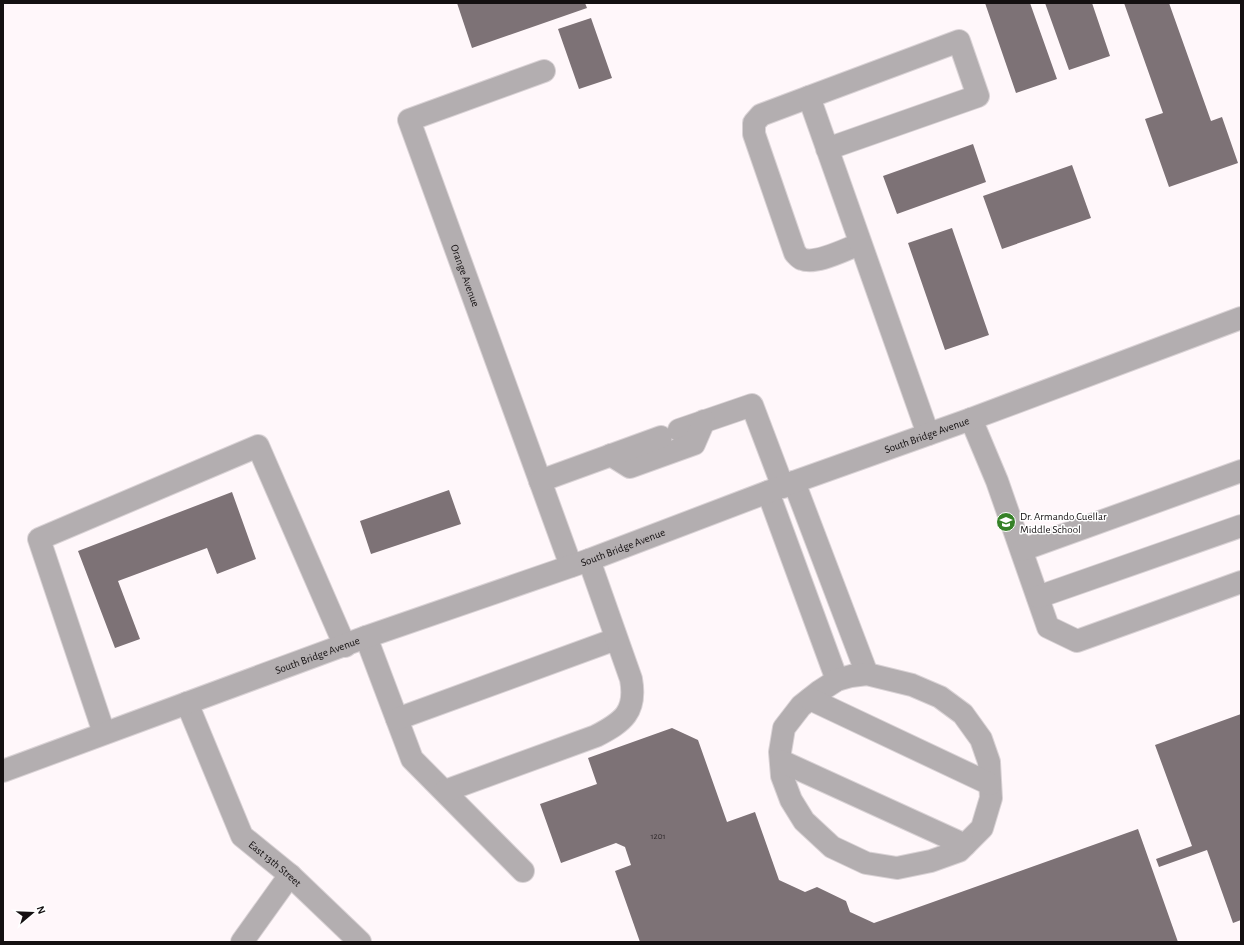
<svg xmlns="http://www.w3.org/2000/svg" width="1244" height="945" viewBox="0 0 1244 945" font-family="'Alegreya Sans',sans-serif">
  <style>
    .building { fill: #7d7276 }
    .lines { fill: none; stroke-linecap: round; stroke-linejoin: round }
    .minor-casing { stroke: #d9d2d5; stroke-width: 24 }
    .minor { stroke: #b3aeb0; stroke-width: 22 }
    .labels { text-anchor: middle; stroke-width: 3; stroke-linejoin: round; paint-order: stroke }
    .number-label { font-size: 9px; fill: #2e282a }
    .street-label { font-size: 11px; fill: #141011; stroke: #fff }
    .poi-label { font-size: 11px; fill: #141011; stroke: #fff; text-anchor: start }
  </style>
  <rect width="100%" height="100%" fill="#fff7fa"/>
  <!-- building -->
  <path class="building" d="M457,3H585L587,8L472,48Z
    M985,3H1030L1057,79L1016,93Z
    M1045,3H1092L1110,56L1069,70Z
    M1124,3H1169L1211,121L1222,117L1238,163L1169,187L1145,119L1163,113Z
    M591,18L612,78L579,89L558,29Z
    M973,144L986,182L897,214L883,176Z
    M1072,165L1091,218L1002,249L983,196Z
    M952,228L989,335L945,350L908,243Z
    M449,490L461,524L371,554L360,521Z
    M232,492L256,559L217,574L207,548L118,581L140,639L115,648L78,551Z
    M1241,714V920L1233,923L1207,850L1159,867L1156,859L1192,846L1155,745Z
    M672,728L698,740L727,822L755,812L779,880L805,892L817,887L846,901L850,912L874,923L1138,829L1178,942H640L615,871L631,865L625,847L616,843L561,863L540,804L597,784L588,758Z"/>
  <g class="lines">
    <!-- minor casing -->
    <g class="minor-casing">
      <g id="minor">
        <path id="s1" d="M544,71L409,120L571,566"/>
        <path d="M809,97L761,115L754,123V134L795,253C797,255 799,258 802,259C816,265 846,249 860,244"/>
        <path d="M827,149L978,96L959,41L809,97C848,210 888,322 928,434"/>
        <path d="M971,419L997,481L1048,627L1077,641L1241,582"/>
        <path d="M679,430L752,405L783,487"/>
        <path d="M611,455L630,467L694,444L704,421"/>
        <path d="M540,481L661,437"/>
        <path d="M794,482L867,674"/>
        <path d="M768,492L837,680"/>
        <path d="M1022,550L1241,471"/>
        <path d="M1038,597L1241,526"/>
        <path d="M366,637L412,759L523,871"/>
        <path d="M867,674L912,685L940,697L963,714L981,739L989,762L991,798L982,828L959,851L931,861L897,868L866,863L832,847L804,821L791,800L782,776L780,752L784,728L801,706L820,691L837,680L851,676Z"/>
        <path d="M810,699L990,784"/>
        <path id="s2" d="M187,703L242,836L290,875L360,942"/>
        <path d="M397,719L616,639"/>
        <path d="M104,733L39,539L258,446L345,646"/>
        <path d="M781,761L965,845"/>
        <path id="s3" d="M3,771L366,637L589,560L794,482L971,419L1241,318"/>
        <path d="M445,791L596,736C623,722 637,712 631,679L589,560"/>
        <path d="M242,942L290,875"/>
      </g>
    </g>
    <!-- minor -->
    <use href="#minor" class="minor"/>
  </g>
  <!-- icons -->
  <defs>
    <g id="school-disc" transform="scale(1)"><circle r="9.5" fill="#368128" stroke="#fff"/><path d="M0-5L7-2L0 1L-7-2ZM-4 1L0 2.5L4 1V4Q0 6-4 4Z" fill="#fff"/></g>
  </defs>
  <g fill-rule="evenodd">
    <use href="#school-disc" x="1006" y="522"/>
  </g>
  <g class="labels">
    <!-- number labels -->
    <g class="number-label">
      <text x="658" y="839">1201</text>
    </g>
    <!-- street labels -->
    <g class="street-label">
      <text dy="4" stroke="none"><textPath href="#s1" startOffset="309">Orange Avenue</textPath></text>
      <text dy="4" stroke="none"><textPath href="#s3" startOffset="983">South Bridge Avenue</textPath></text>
      <text dy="4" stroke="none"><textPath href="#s3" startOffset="659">South Bridge Avenue</textPath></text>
      <text dy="4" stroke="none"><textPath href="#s3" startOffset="335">South Bridge Avenue</textPath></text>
      <text dy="4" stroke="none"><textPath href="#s2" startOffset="187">East 13th Street</textPath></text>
    </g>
    <!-- poi labels -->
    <g class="poi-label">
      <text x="1020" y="520">Dr. Armando Cuellar<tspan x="1020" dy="13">Middle School</tspan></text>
    </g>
  </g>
  <!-- border -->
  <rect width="1244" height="945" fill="none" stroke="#141011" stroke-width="8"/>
  <!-- north arrow -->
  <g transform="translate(32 913) rotate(71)" stroke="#ffffff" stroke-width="3" paint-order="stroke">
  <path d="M0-3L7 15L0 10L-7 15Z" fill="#141011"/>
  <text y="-6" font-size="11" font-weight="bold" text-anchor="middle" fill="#141011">N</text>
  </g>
</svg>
